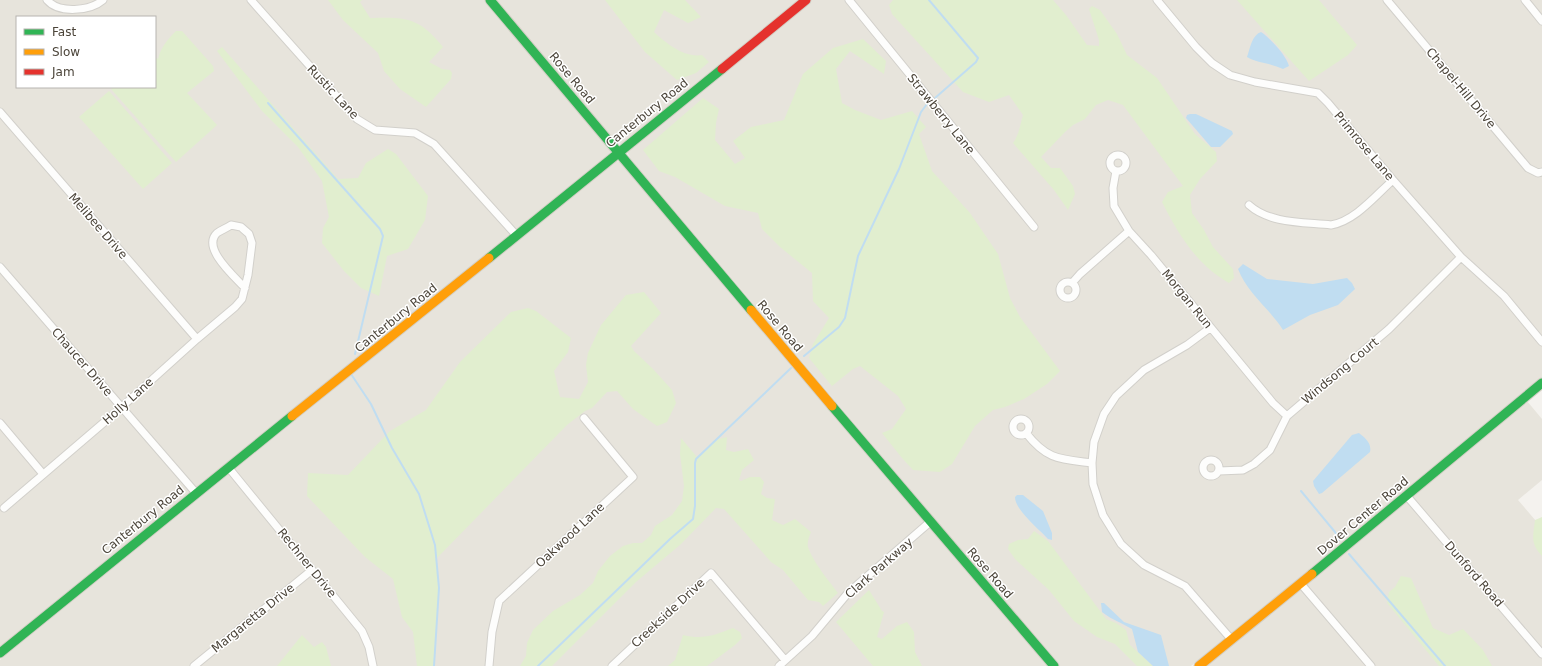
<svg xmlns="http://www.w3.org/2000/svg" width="1542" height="666" viewBox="0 0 1542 666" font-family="'DejaVu Sans',sans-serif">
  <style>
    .residential { fill: #e7e4dc; fill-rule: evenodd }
    .green { fill: #e1eecf }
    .water { fill: #c0ddf1 }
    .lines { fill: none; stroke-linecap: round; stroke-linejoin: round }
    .stream { stroke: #c0ddf1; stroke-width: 2 }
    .street-casing { stroke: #d2d0cb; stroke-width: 9 }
    .fast-casing { stroke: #d3cfc5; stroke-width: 11 }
    .slow-casing { stroke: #d3cfc5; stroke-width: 11 }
    .jam-casing { stroke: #d3cfc5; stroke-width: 11 }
    .street { stroke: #fdfdfc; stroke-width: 7 }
    .fast { stroke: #30b455; stroke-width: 9 }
    .slow { stroke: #ff9f0a; stroke-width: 9 }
    .jam { stroke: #e5322d; stroke-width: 9 }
    .labels { text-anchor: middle; stroke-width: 3; stroke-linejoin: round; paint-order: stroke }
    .street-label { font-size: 12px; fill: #4b4439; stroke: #fff }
  </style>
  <rect width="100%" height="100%" fill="#f4f2ee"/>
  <!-- residential -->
  <path class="residential" d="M0,0H487L611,151L608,157L0,650ZM17,17H155V87H17Z
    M496,0H802L626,143L621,144L616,142Z
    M811,0H1542V379L1191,666H1059L631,159L627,152Z
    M615,161L622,162L1048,666H0V660Z
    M1527,401L1542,419V480L1518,500L1542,528V666H1205Z"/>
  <!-- green -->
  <path class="green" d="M328,0H362L360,2L370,18C406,17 419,17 443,47L429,62L442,69L450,70L452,73L451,79L426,107L400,89L384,71L378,53L343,20Z
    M605,0H685L701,17L688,23L664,10L654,32C666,43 684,58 702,55L709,62L696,73L677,80L645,52Z
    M893,0H1053L1066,15L1087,45L1099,46V40L1089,9L1092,6L1100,10L1117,34L1127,55L1157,78L1195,134L1216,152L1217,161L1200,179L1190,195L1192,213L1204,230L1213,247L1233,269L1234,278L1229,283C1197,265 1178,234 1162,202L1168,192L1183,186L1123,105L1108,100L1096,105L1085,119L1073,125L1065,132L1041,157L1051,168H1060L1073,186L1075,194L1068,210L1054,190L1013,143C1019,135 1020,125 1023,115L1009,95L989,102L963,92L892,14L889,5Z
    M1237,0H1319L1357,45L1348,55L1309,81Z
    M176,31H182L213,66L214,71L187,93L217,125L176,162L111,89L114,87H155V57L158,59C161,47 167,40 176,31Z
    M863,39L886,61L884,74L850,51L836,69L842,103L855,110L881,120L912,111L926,127L919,134L932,171L970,213L998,254L1010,298L1020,317L1060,371L1047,384L1024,399L1005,407L993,410L975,426L952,464L940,472L913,470L902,458L882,433L892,429L906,409L898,396L860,366L853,369L832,386L809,358L813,344L829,318L813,301L812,273L780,247L762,229L758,213L725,206L675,177L659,171L643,150L703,98L719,109L716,123L715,140L735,164L745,158L733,141L751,127L784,120L803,74L833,48Z
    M222,47L338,179L358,178L366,163L388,149L396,154L428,196L425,220L408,249L387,256L379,296L361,288L344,271L322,243L323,228L329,217L322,181L298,147L262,111L217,51Z
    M109,91L172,163L143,189L79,117Z
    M644,292L661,313L631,346L634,351L653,369L672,390L676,403L667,422L657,426L633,409L617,391L607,392L592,408L585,411L567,425L436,559L439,588L434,666H417L413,632L402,617L393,579L365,557L307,496L308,473L348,475L390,431L426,410L460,362L511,312L528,308L536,311L571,338L568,352L554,371L560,397L579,399L588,382L586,365L588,353L601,325L626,295Z
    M727,437L726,450L734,452L748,449L754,460L742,470L739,480L741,481L750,477H760L764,482L761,494L767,498L775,499L772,520L783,525L795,519L811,532C809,537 807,542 808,547C813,562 829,581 838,593L823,606L819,602L808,600L783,570L771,562L724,509L716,508L681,544L636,582L552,666H520L526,656L527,643L533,630L553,611L580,595L593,583L598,571L610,556L623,546L633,543H642L651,535L655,526L672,515L682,501L684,486L680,454L681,438L697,457L715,440Z
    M1542,517V556C1530,543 1533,537 1535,520Z
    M1034,531L1048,541L1106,619L1116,623L1126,630L1130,645L1153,666H1137L1115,644L1097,637L1074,621L1049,590L1015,559L1008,549L1009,544L1018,540L1028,539Z
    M1401,576L1411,578L1433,628L1449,635L1463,629L1483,650L1492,666H1439L1387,603L1389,592L1395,587Z
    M869,590L882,611L884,612L877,637L882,639L897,626L907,622L914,632L915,652L922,666H873L836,622Z
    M733,628L740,632L742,638L735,645L707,666H668L675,660L683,635C703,640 715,635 733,628Z
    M302,635L314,647L322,642L326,647L331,666H277Z"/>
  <!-- water -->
  <path class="water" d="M1261,32C1269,37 1287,56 1289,66L1283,69C1271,63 1257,63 1247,57C1250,48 1252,35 1261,32Z
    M1190,114H1196L1232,131L1233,134L1220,147H1211L1186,118L1187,115Z
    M1243,264L1267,279L1313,284L1347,278L1352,283L1355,289L1338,305L1310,315L1283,330C1270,309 1247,293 1238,269Z
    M1359,433C1365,438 1372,443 1370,452L1322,493L1319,494L1314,486L1313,481L1352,435Z
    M1017,495H1023L1043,511L1052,533V540L1048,539C1039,529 1015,510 1015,497Z
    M1101,603H1104L1124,622L1161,635L1169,666H1153L1138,652L1132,629C1122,623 1112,620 1102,612Z"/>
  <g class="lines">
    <!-- stream -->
    <path class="stream" d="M929,0L978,58L976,62L935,98
      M268,103L380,229L383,236L355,354
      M804,356L839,327L845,318L858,256L899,169L921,112L927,104
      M351,374L371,404L392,448L419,494L435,545L439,588L434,666
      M1301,491L1335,532L1339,540
      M1349,554L1445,666
      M538,666L670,539L693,519L695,506V463L696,459L791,368"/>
    <!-- street casing -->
    <g class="street-casing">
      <path id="street" d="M47,0C59,14 90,11 103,0
        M251,0L357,119L375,130L415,133L434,144L517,236
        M849,0L1034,227
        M1157,0L1196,47L1212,63L1230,75L1255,82L1318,93L1328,103L1393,180L1461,257L1504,296L1542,342
        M1387,0L1528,168L1538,173L1542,172
        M1525,0L1542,21
        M0,112L197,339
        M1110 163a8 8 0 1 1 16 0a8 8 0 1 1-16 0Z
        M1116,171L1113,188L1114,206L1129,231L1151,255L1273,403L1287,416
        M1249,205C1270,224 1304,222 1331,225C1355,221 1375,196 1393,180
        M0,267L196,493
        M1060 290a8 8 0 1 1 16 0a8 8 0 1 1-16 0Z
        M1072,283L1080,274L1129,231
        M1210,328L1187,345L1144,370L1116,396L1104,414L1094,442L1092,463L1093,484L1103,515L1121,544L1144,565L1185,586L1231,639
        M1013 427a8 8 0 1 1 16 0a8 8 0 1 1-16 0Z
        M0,423L43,474
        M1026,433C1047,460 1060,459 1092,463
        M1203 468a8 8 0 1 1 16 0a8 8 0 1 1-16 0Z
        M228,467L362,631L369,647L373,666
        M1219,471L1243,470L1254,464L1270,450L1287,416L1389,329L1461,257
        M1406,495L1542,654
        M4,508L115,413L197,339L235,307L242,299L248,275L252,243L249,234L241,227L231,225C227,228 221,230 217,233C201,248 235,277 245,288
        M1301,584L1371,666
        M194,666L312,570
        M489,666L492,632L499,601L633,477L584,418
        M612,666L711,573L785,660
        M779,666L812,636L848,593L930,522"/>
    </g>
    <!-- fast casing -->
    <g class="fast-casing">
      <path id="fast" d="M490,0L751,310
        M489,258L722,69
        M832,406L1054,666
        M1312,574L1542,383
        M0,653L292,416"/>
    </g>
    <!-- slow casing -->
    <g class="slow-casing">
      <path id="slow" d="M751,310L832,406
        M292,416L489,258
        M1199,666L1312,574"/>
    </g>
    <!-- jam casing -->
    <g class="jam-casing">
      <path id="jam" d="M722,69L806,0"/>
    </g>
    <!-- street -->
    <use href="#street" class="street"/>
    <!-- fast -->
    <use href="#fast" class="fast"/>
    <!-- slow -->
    <use href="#slow" class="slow"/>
    <!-- jam -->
    <use href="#jam" class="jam"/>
  </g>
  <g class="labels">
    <!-- street labels -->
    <g class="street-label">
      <text transform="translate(572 78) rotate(50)" y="4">Rose Road</text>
      <text transform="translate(1461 88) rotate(50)" y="4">Chapel-Hill Drive</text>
      <text transform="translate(333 92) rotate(47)" y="4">Rustic Lane</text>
      <text transform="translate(647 113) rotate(-39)" y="4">Canterbury Road</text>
      <text transform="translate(941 114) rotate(51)" y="4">Strawberry Lane</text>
      <text transform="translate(1364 146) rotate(50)" y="4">Primrose Lane</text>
      <text transform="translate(98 226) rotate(49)" y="4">Melibee Drive</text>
      <text transform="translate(1187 299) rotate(51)" y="4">Morgan Run</text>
      <text transform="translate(396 318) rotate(-39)" y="4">Canterbury Road</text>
      <text transform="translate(780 326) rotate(50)" y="4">Rose Road</text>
      <text transform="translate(82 362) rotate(49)" y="4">Chaucer Drive</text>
      <text transform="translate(1340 371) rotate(-40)" y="4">Windsong Court</text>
      <text transform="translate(128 401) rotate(-42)" y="4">Holly Lane</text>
      <text transform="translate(1363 516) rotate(-40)" y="4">Dover Center Road</text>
      <text transform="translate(143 520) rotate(-39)" y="4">Canterbury Road</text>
      <text transform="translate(570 535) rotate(-43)" y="4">Oakwood Lane</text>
      <text transform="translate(307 563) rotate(51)" y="4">Rechner Drive</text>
      <text transform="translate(879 568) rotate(-41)" y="4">Clark Parkway</text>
      <text transform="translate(990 573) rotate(49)" y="4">Rose Road</text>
      <text transform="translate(1474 574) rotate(49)" y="4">Dunford Road</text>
      <text transform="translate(668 613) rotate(-43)" y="4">Creekside Drive</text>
      <text transform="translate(253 618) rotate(-39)" y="4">Margaretta Drive</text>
    </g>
  </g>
  <!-- legend -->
  <rect x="16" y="16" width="140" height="72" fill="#ffffff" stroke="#b7b4b0"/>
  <rect x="24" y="29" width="20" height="6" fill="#30b455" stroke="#b7b4b0"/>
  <text x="52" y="36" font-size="12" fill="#4b4439">Fast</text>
  <rect x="24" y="49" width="20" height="6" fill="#ff9f0a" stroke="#b7b4b0"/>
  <text x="52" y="56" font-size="12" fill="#4b4439">Slow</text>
  <rect x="24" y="69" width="20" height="6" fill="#e5322d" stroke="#b7b4b0"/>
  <text x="52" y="76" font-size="12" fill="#4b4439">Jam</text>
</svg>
